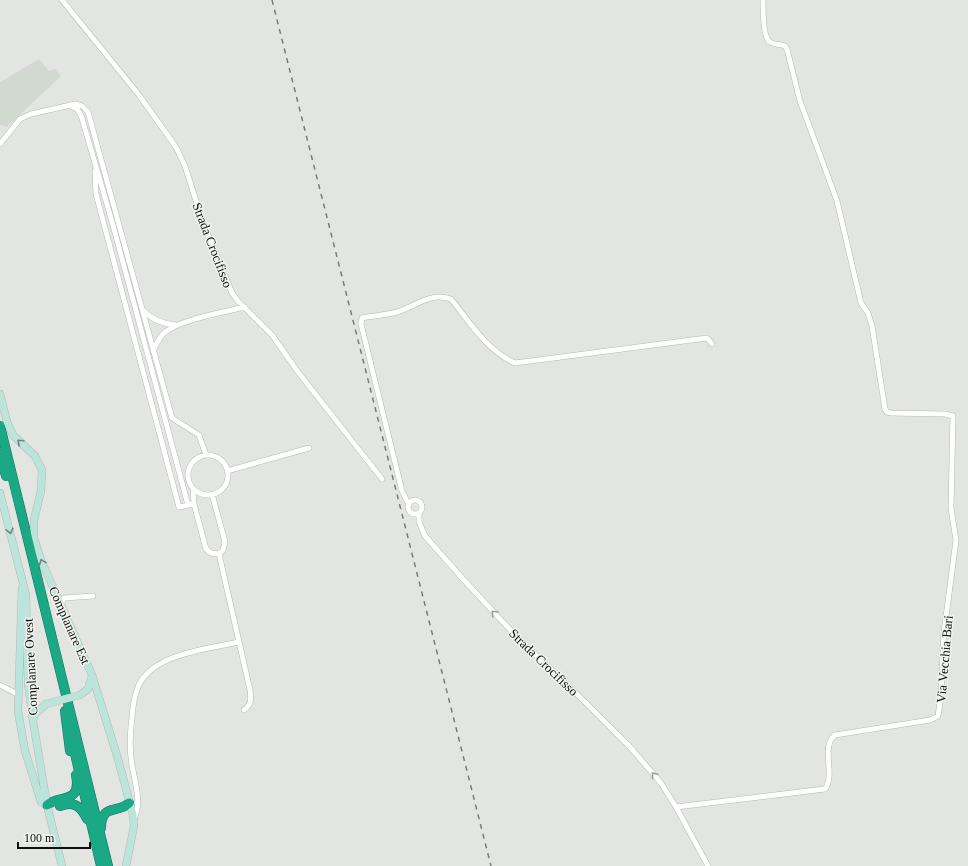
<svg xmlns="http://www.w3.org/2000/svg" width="968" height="866" viewBox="0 0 968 866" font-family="Georgia,serif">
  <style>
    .built { fill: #d2d9d0 }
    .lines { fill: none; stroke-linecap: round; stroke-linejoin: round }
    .street-casing { stroke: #b6b8b6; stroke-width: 6 }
    .secondary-casing { stroke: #b6b8b6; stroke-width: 8 }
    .highway-casing { stroke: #16725b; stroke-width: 10 }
    .street { stroke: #fff; stroke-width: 5 }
    .secondary { stroke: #bbe5da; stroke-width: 7 }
    .highway { stroke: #1ba885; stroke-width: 9 }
    .rail { stroke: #7a7b79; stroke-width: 1.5; stroke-dasharray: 5 5; stroke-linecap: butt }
    .secondary-bridge-casing { stroke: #b6b8b6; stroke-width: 8; stroke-linecap: butt }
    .secondary-bridge { stroke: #bbe5da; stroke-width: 7 }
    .oneway { stroke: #6d857e }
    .oneway2 { stroke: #9f9f9f }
    .labels { text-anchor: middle; stroke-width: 3; stroke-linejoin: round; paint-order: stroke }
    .street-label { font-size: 13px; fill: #0e0f0e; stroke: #f0f2ef }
  </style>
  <rect width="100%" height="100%" fill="#e3e5e2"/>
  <!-- built -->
  <path class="built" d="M39,59L49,71L55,69L61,76L7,127L0,125V82Z"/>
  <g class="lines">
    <!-- street casing -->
    <g class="street-casing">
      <path id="street" d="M62,0L139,95L176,147L185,166L202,220L232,293L238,301L272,335L298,372L382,479
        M69,105L77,109L81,115L113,225L188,505
        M0,144L20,119L31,114L75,104L82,106L88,112L172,418L199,435L206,455
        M95,171L96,194L179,507L194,504
        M143,310C152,320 163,324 176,325
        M153,351C156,345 159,338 164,333C179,320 224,312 245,307
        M188 475a20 20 0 1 1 40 0a20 20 0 1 1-40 0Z
        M227,471L309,448
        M193,488L194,504L206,549L211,553L219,554
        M212,494L225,542L223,550L219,554L250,690C251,699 252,704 244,710
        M408 507a7 7 0 1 1 14 0a7 7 0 1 1-14 0Z
        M409,505L402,491L361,324L362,318C373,316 385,315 397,312C416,306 430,292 451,299C469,321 488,352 515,363L707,338L712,344
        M419,513V522L425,536L463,579L515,635L586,703L630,747L661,783L676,807
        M61,605L64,598L93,596
        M0,685L17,694
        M134,819C142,802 135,783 132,765C129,749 130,733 132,717C133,704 135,687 144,677C163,653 211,648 239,642
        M708,866L676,807L825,789C836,775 820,747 835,735L930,720L938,716L941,696L944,632L956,540L951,508L953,416L945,414L891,413L887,412L885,409L872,326L868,313L861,303L837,201L800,101L787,49L785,46C780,44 773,45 769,41C763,36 763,8 763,0"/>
    </g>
    <!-- secondary casing -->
    <g class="secondary-casing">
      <path id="secondary" d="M0,394L7,422L13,435L35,456L42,470L41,491L34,520V538L41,560L92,675L118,759L133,815L134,826L126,866
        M0,493L26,595L28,684L33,721L47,805L62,866
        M22,588L18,711L25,751L41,802L47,805
        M80,695L88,689L92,676
        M33,721L35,714L46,704"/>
    </g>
    <!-- highway casing -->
    <g class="highway-casing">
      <path id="highway" d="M0,426L108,866
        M0,454L6,476
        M65,711L70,751
        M73,745L101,866
        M47,805C58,795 82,805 76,775
        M60,806C74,801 81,806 87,819
        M101,828C101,803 118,814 129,803"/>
    </g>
    <!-- street -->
    <use href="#street" class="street"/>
    <!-- secondary -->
    <use href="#secondary" class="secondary"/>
    <!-- highway -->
    <use href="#highway" class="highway"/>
    <!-- rail -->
    <path class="rail" d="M272,0L491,866"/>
    <!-- secondary-bridge casing -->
    <g class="secondary-bridge-casing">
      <path id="secondary-bridge" d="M46,704L80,695"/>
    </g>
    <!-- secondary-bridge -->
    <use href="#secondary-bridge" class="secondary-bridge"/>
  </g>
  <!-- one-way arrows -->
  <defs><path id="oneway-chevron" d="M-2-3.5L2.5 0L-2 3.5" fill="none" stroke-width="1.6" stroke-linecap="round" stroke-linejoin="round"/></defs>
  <g class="oneway">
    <use href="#oneway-chevron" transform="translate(20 442) rotate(-137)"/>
    <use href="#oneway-chevron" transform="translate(10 531) rotate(76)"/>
    <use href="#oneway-chevron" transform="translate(42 562) rotate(-111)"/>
  </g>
  <g class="oneway2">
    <use href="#oneway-chevron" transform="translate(494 613) rotate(-133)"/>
    <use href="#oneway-chevron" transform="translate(654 775) rotate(-131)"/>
  </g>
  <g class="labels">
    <!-- street labels -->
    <g class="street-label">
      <text transform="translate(213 245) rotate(69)" y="5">Strada Crocifisso</text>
      <text transform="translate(70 625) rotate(66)" y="5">Complanare Est</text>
      <text transform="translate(944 659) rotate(-85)" y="5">Via Vecchia Bari</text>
      <text transform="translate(544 662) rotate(44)" y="5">Strada Crocifisso</text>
      <text transform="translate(30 667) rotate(-93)" y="5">Complanare Ovest</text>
    </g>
  </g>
  <!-- scale -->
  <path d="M18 842v6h72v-6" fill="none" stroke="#0e0f0e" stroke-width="2"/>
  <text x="24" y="842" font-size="12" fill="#0e0f0e" stroke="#f0f2ef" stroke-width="3" paint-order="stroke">100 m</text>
</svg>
